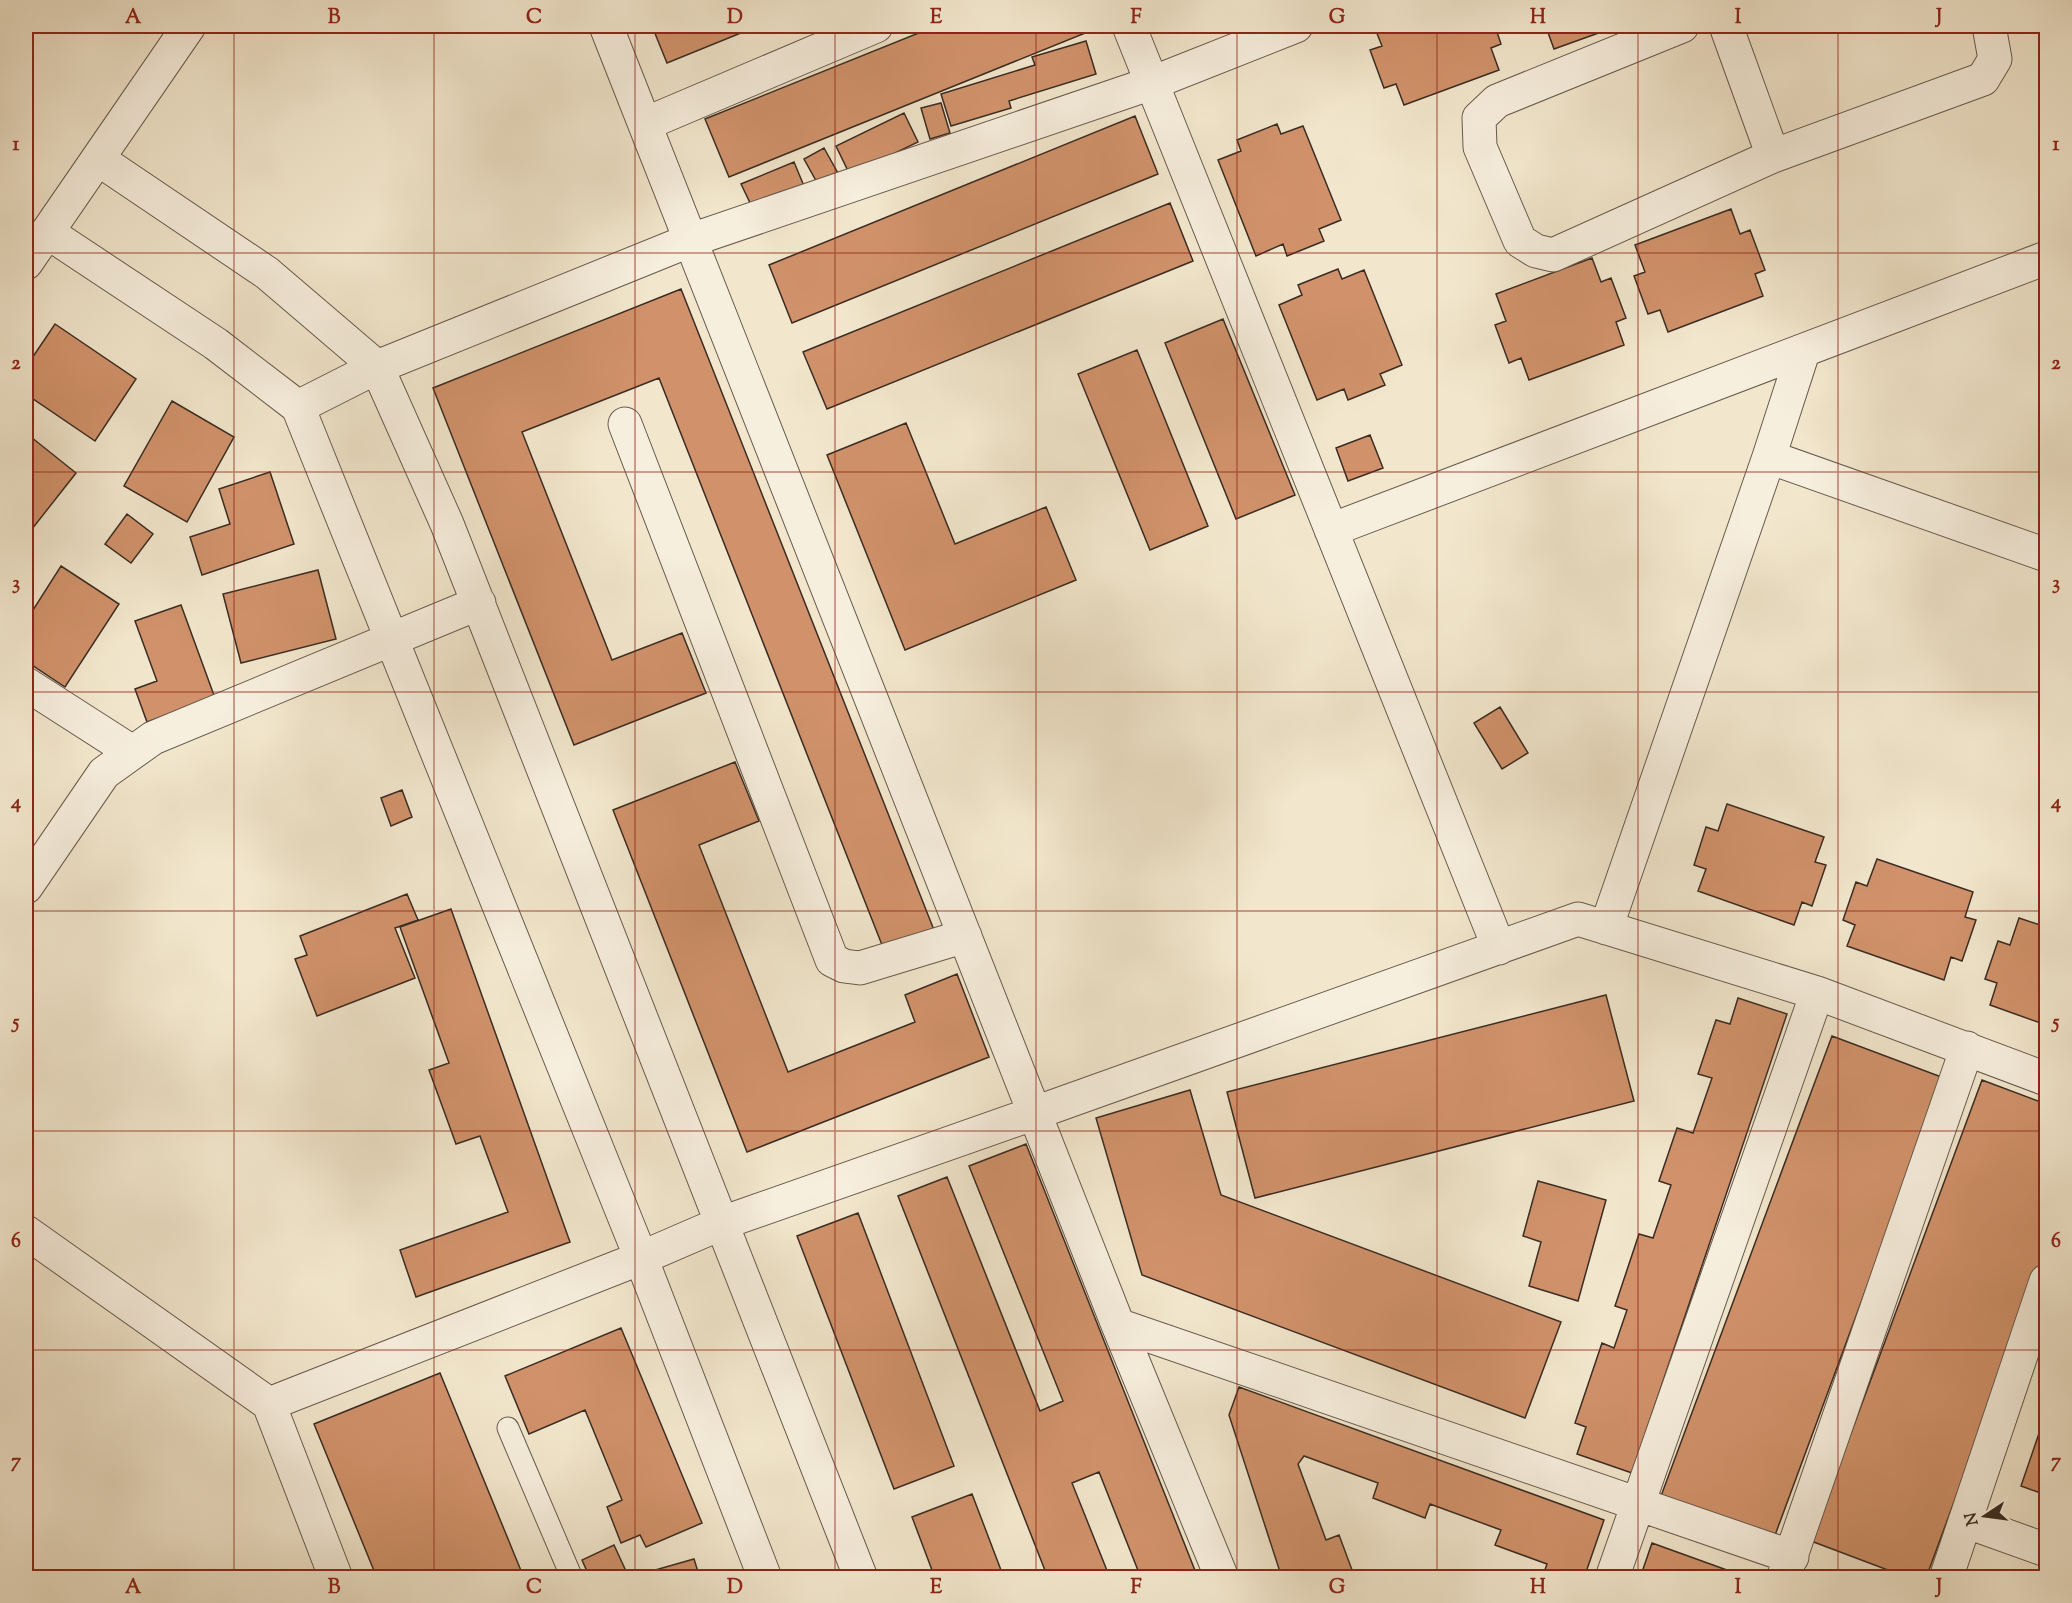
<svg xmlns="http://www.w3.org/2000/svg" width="2072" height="1603" viewBox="0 0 2072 1603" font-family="'Sorts Mill Goudy',serif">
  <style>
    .building { fill: #d1926b; stroke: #3a2c23; stroke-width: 1.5 }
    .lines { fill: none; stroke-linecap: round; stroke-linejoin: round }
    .service-casing { stroke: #685b4e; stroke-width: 23 }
    .minor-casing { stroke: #685b4e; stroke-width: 35 }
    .service { stroke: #f7efde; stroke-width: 21 }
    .minor { stroke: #f7efde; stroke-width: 33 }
    .grid { fill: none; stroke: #8f2418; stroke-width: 1.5; stroke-opacity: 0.55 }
    .neatline { fill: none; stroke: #8f2418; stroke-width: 2 }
    .grid-label { font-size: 20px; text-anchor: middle; font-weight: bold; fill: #8f2418 }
  </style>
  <rect width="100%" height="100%" fill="#f2e7cd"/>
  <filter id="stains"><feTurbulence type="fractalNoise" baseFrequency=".00333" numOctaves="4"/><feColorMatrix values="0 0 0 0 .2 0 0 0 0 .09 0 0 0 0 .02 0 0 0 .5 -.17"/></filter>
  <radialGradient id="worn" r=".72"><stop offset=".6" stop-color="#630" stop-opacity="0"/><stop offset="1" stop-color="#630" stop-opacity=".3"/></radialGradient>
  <!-- building -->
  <path class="building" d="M652,26H758L667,63Z
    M936,26L1100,27L729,177L705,119Z
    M1374,26H1495L1501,44L1491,48L1499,70L1404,105L1396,84L1384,88L1370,50L1382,46Z
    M1532,26H1618L1554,49L1546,27L1534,32Z
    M1086,41L1096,74L1009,101L1011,108L951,126L941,94L1035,65L1032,57Z
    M941,103L950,133L930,139L921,108Z
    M904,113L918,142L850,175L836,146Z
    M1135,116L1158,174L792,323L769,265Z
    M1277,124L1281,134L1303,126L1341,220L1319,229L1324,241L1287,256L1283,244L1256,256L1218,160L1241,151L1237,140Z
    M824,148L839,175L819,186L804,159Z
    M794,162L804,186L753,209L741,184Z
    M1170,203L1193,261L827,409L803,352Z
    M1731,209L1740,234L1750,230L1765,270L1755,274L1763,296L1668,332L1660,310L1648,314L1634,276L1645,272L1635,245Z
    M1592,258L1601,282L1611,278L1626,318L1616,322L1624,345L1529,380L1521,358L1509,363L1495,325L1506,321L1496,294Z
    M1338,269L1342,279L1364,270L1402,365L1380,374L1385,385L1348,400L1344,389L1317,400L1279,305L1302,295L1298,285Z
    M681,289L934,930L884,950L659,378L522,432L612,660L682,633L706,693L574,745L433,388Z
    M1223,319L1295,495L1236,519L1165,343Z
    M55,324L136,379L95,441L26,394V367Z
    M1137,350L1208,526L1150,550L1078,374Z
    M172,401L234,437L187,522L124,486Z
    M906,423L955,544L1046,507L1076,580L905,650L827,455Z
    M26,433L76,473L32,529L26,524Z
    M1370,435L1383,468L1348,481L1336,448Z
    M270,472L294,544L202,575L190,537L230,524L219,489Z
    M127,514L153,534L131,563L105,544Z
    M61,566L119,604L65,687L26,661V621Z
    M318,570L336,639L241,663L223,594Z
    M181,605L215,698L147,722L135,689L157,681L135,621Z
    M1500,707L1528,753L1502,769L1474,723Z
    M735,762L759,821L699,845L788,1072L915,1022L905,995L957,974L989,1057L747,1152L613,810Z
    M402,790L412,817L391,826L381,798Z
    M1727,804L1824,837L1815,862L1826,865L1812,906L1802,902L1794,925L1698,891L1706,869L1694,865L1706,827L1718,831Z
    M1877,859L1973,892L1965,917L1976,920L1962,961L1951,957L1944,980L1847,946L1855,925L1843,920L1856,882L1867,886Z
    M407,894L418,920L395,928L415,978L317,1016L295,959L307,955L300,936Z
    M451,909L570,1242L416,1297L400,1250L508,1212L480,1136L456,1144L429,1070L449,1063L400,927Z
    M2019,918L2046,927V1025L1990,1005L1997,983L1985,979L1998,941L2010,945Z
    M1606,995L1634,1101L1255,1198L1227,1092Z
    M1738,998L1787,1014L1632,1473L1577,1454L1586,1427L1575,1423L1602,1343L1614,1348L1627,1310L1615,1306L1639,1234L1653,1238L1671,1185L1659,1181L1677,1128L1693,1133L1712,1078L1698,1074L1716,1020L1730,1024Z
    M1832,1036L1944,1078L1774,1538L1661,1496Z
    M1982,1080L2046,1104V1252L1926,1578H1909L1811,1541Z
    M1190,1090L1221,1195L1561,1322L1525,1418L1142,1275L1096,1118Z
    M1026,1144L1198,1578H1141L1099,1472L1072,1483L1110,1578H1048L898,1196L947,1177L1040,1411L1063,1401L969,1166Z
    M1538,1181L1606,1200L1578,1301L1529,1286L1541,1242L1523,1236Z
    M858,1213L954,1466L894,1489L797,1236Z
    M621,1328L702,1523L646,1547L640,1535L621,1543L607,1507L622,1500L585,1410L529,1434L505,1376Z
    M440,1373L524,1578H377L314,1424Z
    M1239,1387L1604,1520L1584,1578H1542L1547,1564L1495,1545L1501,1530L1430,1504L1425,1518L1373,1498L1378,1483L1304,1456L1298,1464L1326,1540L1339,1535L1355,1578H1282L1229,1415Z
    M2046,1413V1495L2021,1486Z
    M972,1494L1004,1578H935L912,1517Z
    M1652,1543L1749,1578H1640Z
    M614,1545L625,1569L607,1578H590L582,1560Z
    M694,1559L700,1578H634V1576Z"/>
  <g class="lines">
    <!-- service casing -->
    <g class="service-casing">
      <path id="service" d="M508,1428L572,1578"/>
    </g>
    <!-- minor casing -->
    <g class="minor-casing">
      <path id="minor" d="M606,26L1118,1325L1222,1578
        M1129,26L1499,948
        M1682,26L1497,101L1479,118L1480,147L1520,241L1536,251L1553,255L1773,156L1983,79L1995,59L1989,26
        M1726,26L1773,156
        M645,124L876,26
        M98,159L267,273L377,367L447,524L861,1578
        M47,232L216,344L298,407L641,1258L765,1578
        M26,263L189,26
        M298,407L377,367L691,240L1152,83L1296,26
        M625,424L832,960L844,966L860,968L965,936
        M1769,457L2046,555
        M1331,530L2046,258
        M26,684L132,752
        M26,887L104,773L153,738L479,603
        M1606,928L1769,457L1803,352
        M26,1232L269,1404L336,1578
        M1118,1325L1792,1557
        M269,1404L641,1258L722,1223L1035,1113L1578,919L1817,993
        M1965,1521L2046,1550
        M1784,1576L1967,1048
        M1612,1578L1817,993L2046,1079
        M1946,1578L2046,1281"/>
    </g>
    <!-- service -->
    <use href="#service" class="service"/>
    <!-- minor -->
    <use href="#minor" class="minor"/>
  </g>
  <!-- grid -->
  <path class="grid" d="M234,26V1578M434,26V1578M635,26V1578M835,26V1578M1036,26V1578M1237,26V1578M1437,26V1578M1638,26V1578M1838,26V1578M26,253H2046M26,472H2046M26,692H2046M26,911H2046M26,1131H2046M26,1350H2046"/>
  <!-- margin -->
  <rect width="2072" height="1603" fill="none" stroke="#f2e7cd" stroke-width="66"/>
  <!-- north arrow -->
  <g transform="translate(1985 1516) rotate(257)" stroke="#f7efde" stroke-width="4.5" paint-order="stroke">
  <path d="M0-4.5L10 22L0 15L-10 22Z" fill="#3a2c23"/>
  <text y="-9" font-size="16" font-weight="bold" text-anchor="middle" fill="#3a2c23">N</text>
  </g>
  <rect x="33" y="33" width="2006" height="1537" class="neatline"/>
  <g class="grid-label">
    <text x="133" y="23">A</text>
    <text x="334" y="23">B</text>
    <text x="534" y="23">C</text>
    <text x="735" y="23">D</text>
    <text x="936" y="23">E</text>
    <text x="1136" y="23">F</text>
    <text x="1337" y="23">G</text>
    <text x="1538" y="23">H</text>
    <text x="1738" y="23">I</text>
    <text x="1939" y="23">J</text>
    <text x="16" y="150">1</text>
    <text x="2056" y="150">1</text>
    <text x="16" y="369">2</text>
    <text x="2056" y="369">2</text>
    <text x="16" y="589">3</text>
    <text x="2056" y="589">3</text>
    <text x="16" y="808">4</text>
    <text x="2056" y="808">4</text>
    <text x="16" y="1028">5</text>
    <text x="2056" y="1028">5</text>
    <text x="16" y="1247">6</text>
    <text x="2056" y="1247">6</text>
    <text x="16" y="1467">7</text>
    <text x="2056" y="1467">7</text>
    <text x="133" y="1593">A</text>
    <text x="334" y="1593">B</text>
    <text x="534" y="1593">C</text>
    <text x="735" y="1593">D</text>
    <text x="936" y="1593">E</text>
    <text x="1136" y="1593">F</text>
    <text x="1337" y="1593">G</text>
    <text x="1538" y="1593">H</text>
    <text x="1738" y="1593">I</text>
    <text x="1939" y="1593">J</text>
  </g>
  <rect width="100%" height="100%" filter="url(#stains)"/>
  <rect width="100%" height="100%" fill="url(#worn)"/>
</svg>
